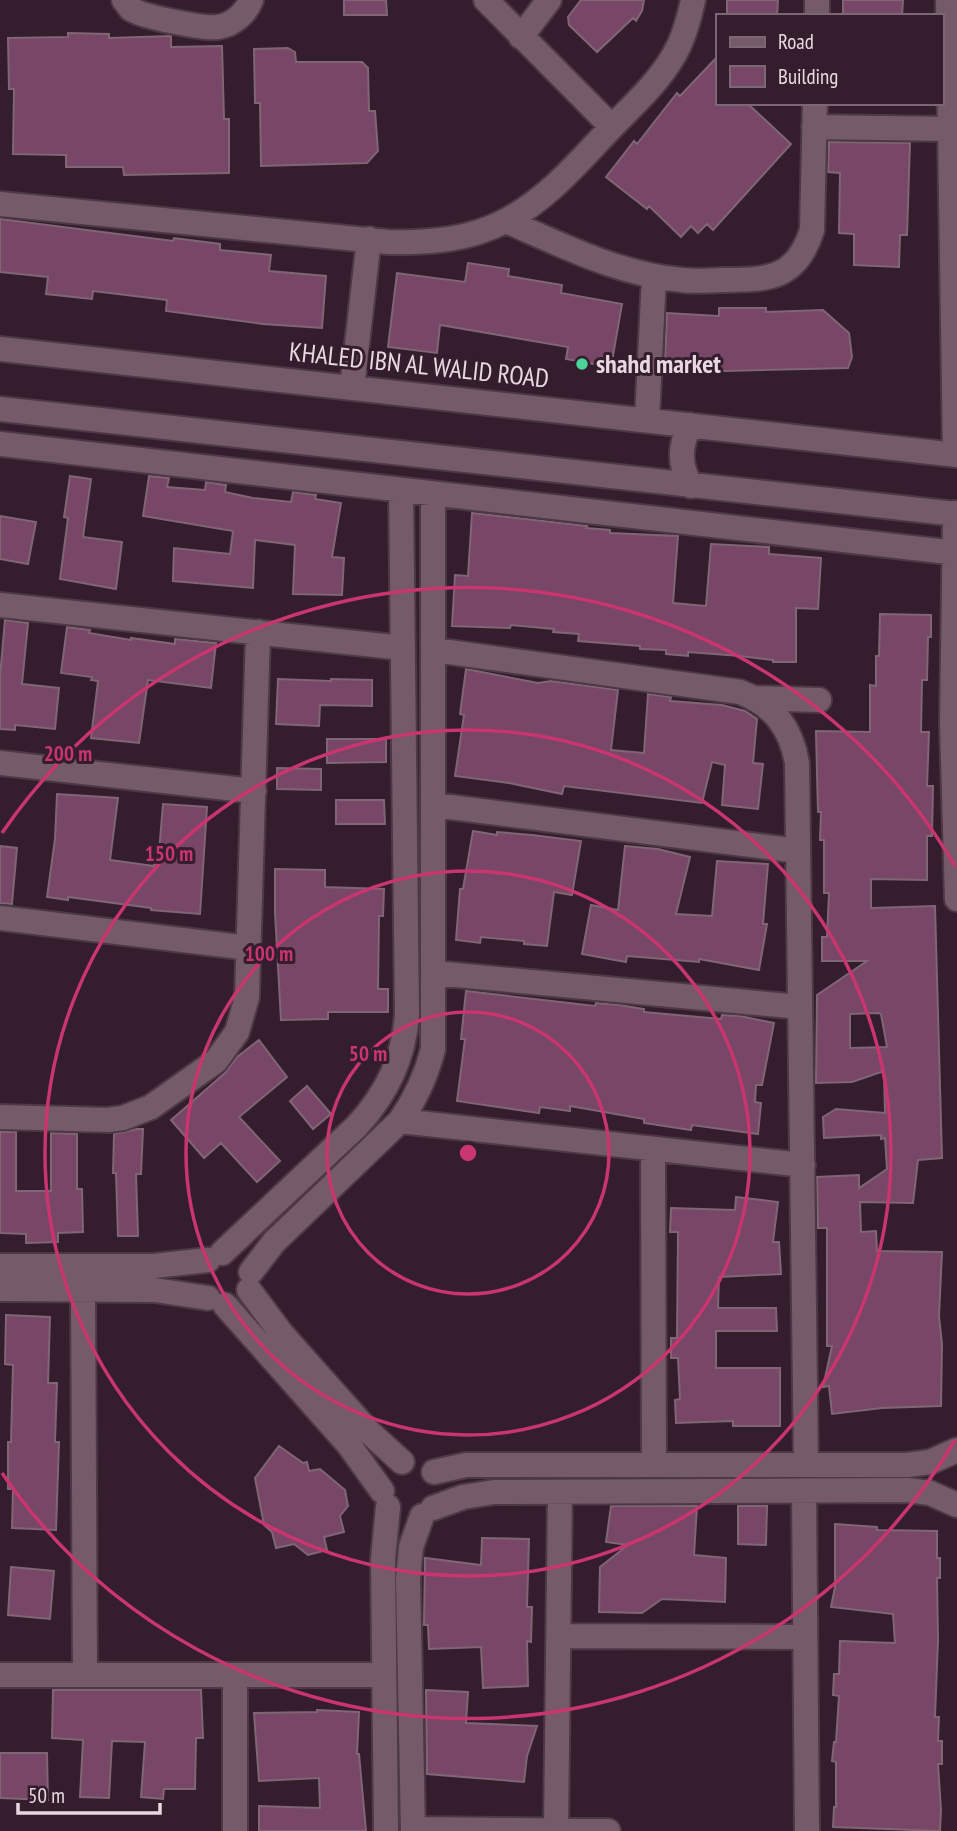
<svg xmlns="http://www.w3.org/2000/svg" width="957" height="1831" viewBox="0 0 957 1831" font-family="'PT Sans Narrow',sans-serif">
  <style>
    .building { fill: #784666; stroke: #806575; stroke-width: 2; fill-rule: evenodd }
    .lines { fill: none; stroke-linecap: round; stroke-linejoin: round }
    .minor-casing { stroke: #4c3945; stroke-width: 28 }
    .minor { stroke: #755a6a; stroke-width: 24 }
    .ring { fill: none; stroke: #c8356f; stroke-width: 3.5 }
    .poi-dot { fill: #4bd49b; stroke: #341d2c; stroke-width: 2.5 }
    .labels { text-anchor: middle; stroke-width: 6; stroke-linejoin: round; paint-order: stroke }
    .poi-label { font-size: 26px; font-weight: bold; fill: #e8d8e1; stroke: #341d2c; text-anchor: start }
    .street-label { font-size: 26px; fill: #e8d8e1; stroke: #341d2c }
    .centre { fill: #c8356f; stroke: #341d2c; stroke-width: 3.5 }
    .ring-label { font-size: 21px; text-anchor: middle; font-weight: bold; fill: #c8356f; stroke: #341d2c; stroke-width: 6; stroke-linejoin: round; paint-order: stroke }
  </style>
  <rect width="100%" height="100%" fill="#341d2c"/>
  <!-- building -->
  <path class="building" d="M344,0H386L387,15H344Z
    M581,0H644L642,11L636,21L633,18L597,52L569,25L568,17Z
    M727,0H778L777,16H727Z
    M843,0H903L902,16H843Z
    M68,33L109,34V38L171,36V47L222,46L224,119H229V173L124,175L123,167H66V155L13,154L14,89H9L8,38L68,37Z
    M288,48L295,52L296,62H362L368,68L369,111H375L378,151L367,163L261,166L260,103H255L254,49Z
    M717,57V103H747L791,144L713,230L707,224L698,233L691,226L681,237L649,206L647,209L606,177L634,141L637,144L677,93L680,96Z
    M829,142L910,143L907,235H900L899,267L854,265V234L839,233L840,173L828,172Z
    M0,219L173,241L174,238L220,244V250L271,255L269,271L326,276L322,328L263,324L166,311L167,300L93,291L92,299L46,294L48,277L0,272Z
    M468,263L509,269L508,276L562,285L561,293L622,304L611,367L566,359L568,347L440,325L437,353L388,347L397,273L465,282Z
    M719,308H766V312L823,310L849,333L852,357L848,368L725,371L668,367L665,362L667,313L719,316Z
    M70,476L91,479L83,537L122,542L116,589L60,579L68,518L64,517Z
    M149,476L169,478L167,487L205,490L206,482L226,485L225,492L253,498L291,502L293,492L316,495L315,499L341,503L332,557L344,558L342,595L293,594L295,545L255,540L253,588L173,581L174,548L230,554L233,531L143,516Z
    M472,513L587,526L586,528L610,530V533L678,536L673,603L706,606L711,544L769,547V554L821,558L818,609L796,608V662H773V660L740,656L688,652V656L666,654V650L640,649V646L578,641L579,634L553,632L554,629L511,625L510,628L452,626L455,575L468,576Z
    M0,516L36,522L28,564L0,559Z
    M880,614L931,615V637H928L927,680H922L921,732H929L927,786H933L932,836H927V880L871,879V908L935,906L942,1158L918,1160L913,1203L860,1202L861,1232L876,1231L877,1251L942,1252L939,1316L942,1344L941,1406L882,1408L832,1414L829,1386L823,1387L832,1346H827V1228H818L817,1177L859,1175V1188L887,1169L885,1138L881,1139V1135L824,1138L823,1117L836,1109L885,1113L884,1071L852,1082L816,1083L817,995L867,961H822V937H827L829,893H824V840H820L821,812H818L816,731L870,732V685L876,686V656H879ZM878,1013L881,1014L887,1047L850,1048V1014Z
    M5,620L28,623L22,684L59,688L55,729L15,725V730L0,729V676Z
    M67,627L90,630L89,633L131,640V638L175,644V639L216,643L211,688L148,680L139,743L91,738L98,681L91,680L92,677L61,673Z
    M466,669L538,683L551,681L618,690L611,750L644,753L648,694L671,697L670,701L722,705L745,711L757,719L753,763L763,764L758,809L722,805L725,765L712,762L702,803L564,786L562,794L509,783L455,776L464,715L460,714Z
    M278,679L331,681V679L372,680V706L320,705L319,726L276,724Z
    M327,739H386V762L327,763Z
    M277,768L321,769V790L277,789Z
    M57,794L118,798L110,860L154,866V863L158,864L163,804L207,807L200,914L151,910V908L68,897V900L47,897L55,839Z
    M336,800H384L385,824H336Z
    M473,831L497,835V832L532,835L581,841L572,895L554,892L547,946L524,944V941L481,937L480,943L456,940L460,889H463Z
    M0,846L17,848L12,904L0,903Z
    M625,846L658,849L690,857L676,914L712,916L717,861L768,864L763,924H767L759,970L699,959V962L627,956L626,962L582,954L591,905L618,910Z
    M275,869L325,870V887L384,889L383,916H379L378,989H388V1012H328V1019L281,1020L275,913Z
    M466,991L595,1006L596,1003L619,1005L644,1009V1012L721,1019L722,1015L740,1016L774,1023L762,1085H756L755,1102L761,1103L758,1134L692,1125L691,1130L644,1123V1119L570,1106V1111L540,1107L539,1113L457,1101L465,1039H461Z
    M259,1040L287,1077L239,1117L280,1161L257,1182L221,1143L204,1158L171,1120L225,1073L237,1057Z
    M307,1086L331,1114L313,1129L290,1101Z
    M137,1129H143L141,1174H136L138,1236H118L116,1173H113L114,1134Z
    M0,1132H16V1191H51V1133L77,1134V1189H82L83,1232L58,1233V1242L26,1243V1234L0,1233Z
    M736,1197L778,1202L773,1242H779L781,1274L719,1277L718,1308H776L777,1331H716V1368H780V1426H733V1421L676,1423L675,1400L680,1399L678,1358H671V1338H677L678,1232H670L671,1208L735,1210Z
    M6,1315L50,1317L48,1383H57L55,1442H59L56,1530L12,1528L13,1489H8V1442H11L13,1365L5,1364Z
    M279,1446L303,1463L307,1462L309,1471L320,1469L345,1490L348,1506L340,1516L344,1532L324,1537L327,1550L308,1555L294,1544L276,1548L272,1532L264,1525L255,1478Z
    M611,1506H697L694,1555L726,1558L725,1602L662,1599L642,1613L599,1612L600,1567L628,1545L606,1542Z
    M738,1506H767L766,1545L738,1544Z
    M835,1524L877,1527V1530L937,1531V1558H940V1578H937L938,1640L935,1717H939L938,1741H942V1764H938L941,1810L940,1831L833,1827L834,1807H836V1762L832,1761L834,1742H836L839,1696L833,1695L834,1674H839L840,1641L895,1643L893,1614L831,1607L835,1587Z
    M482,1538L529,1539L527,1607H532L531,1642L527,1641L528,1686L483,1688L481,1647L429,1649L428,1625H424L425,1558L481,1565Z
    M11,1567L54,1571L50,1619L8,1615Z
    M53,1690H201L203,1738H196L195,1789H164L163,1799L141,1797L145,1742L112,1741L109,1798L80,1797L83,1740L52,1738Z
    M426,1690L468,1692L466,1723L537,1726L527,1756L524,1782L427,1774Z
    M317,1710L359,1712L357,1754H359L366,1831H259V1806L320,1808L319,1778L259,1781L254,1713L317,1712Z
    M0,1753H47L48,1800L0,1798Z"/>
  <g class="lines">
    <!-- minor casing -->
    <g class="minor-casing">
      <path id="minor" d="M124,0C126,2 129,7 131,9C143,17 204,29 218,27C233,25 246,13 251,0
        M486,0L612,127
        M948,0L955,454
        M817,16V0
        M521,37L549,0
        M814,127L949,129
        M0,204L388,242C430,243 470,240 507,220C549,198 579,161 611,128C633,105 658,83 674,55C684,38 689,19 693,0
        M506,221C562,245 620,275 682,280C696,282 711,280 725,280C770,280 797,278 812,230L815,103
        M0,349L957,455
        M352,388L369,239
        M0,409L957,514
        M647,420L654,276
        M690,425C679,447 679,465 691,486
        M0,444L957,553
        M955,513L952,724L957,899
        M0,605L403,648
        M434,650L740,692C774,705 791,728 797,763L806,1465
        M754,698L819,700
        M0,763L254,791
        M434,805L798,851
        M0,918L249,948
        M434,973L800,1007
        M0,1117L108,1120L123,1118L151,1107L216,1061L237,1032L247,997L258,632
        M400,1121L803,1165
        M653,1149L654,1465
        M222,1253L357,1126C387,1093 404,1058 407,1014L401,491
        M0,1266H154L208,1260
        M251,1272L274,1242L400,1121C416,1098 426,1077 433,1049V495
        M0,1289L155,1290L208,1298
        M83,1289L85,1675
        M249,1290L281,1333L369,1432L402,1462
        M225,1305L349,1445L382,1491
        M434,1472L466,1465H907L930,1462L957,1450
        M804,1491L807,1831
        M433,1508L463,1497L494,1492L907,1490L930,1493L957,1505
        M559,1636L805,1637
        M0,1675H383
        M235,1675V1831
        M413,1829L608,1831
        M386,1831L383,1559L388,1507
        M413,1831L408,1579L411,1547L422,1516
        M556,1831L560,1492"/>
    </g>
    <!-- minor -->
    <use href="#minor" class="minor"/>
  </g>
  <!-- distance rings -->
  <g class="ring">
    <circle cx="468" cy="1153" r="141"/>
    <circle cx="468" cy="1153" r="282"/>
    <circle cx="468" cy="1153" r="423"/>
    <path d="M955 1440A565 565 0 0 1 2 1473M2 833A565 565 0 0 1 955 866"/>
  </g>
  <!-- markers -->
  <circle class="poi-dot" cx="582" cy="364" r="7"/>
  <g class="labels">
    <!-- poi labels -->
    <g class="poi-label">
      <text x="596" y="373">shahd market</text>
    </g>
    <!-- street labels -->
    <g class="street-label">
      <text transform="translate(419 365) rotate(6)" y="9">KHALED IBN AL WALID ROAD</text>
    </g>
  </g>
  <circle cx="468" cy="1153" r="10" class="centre"/>
  <g class="ring-label">
    <text x="68" y="761">200 m</text>
    <text x="169" y="861">150 m</text>
    <text x="269" y="961">100 m</text>
    <text x="368" y="1061">50 m</text>
  </g>
  <!-- legend -->
  <rect x="716" y="14" width="228" height="91" fill="#341d2c" stroke="#7c6874" stroke-width="2"/>
  <rect x="730" y="37" width="35" height="10" fill="#755a6a" stroke="#7c6874" stroke-width="2"/>
  <text x="778" y="49" font-size="21" fill="#e8d8e1">Road</text>
  <rect x="730" y="66" width="35" height="21" fill="#784666" stroke="#7c6874" stroke-width="2"/>
  <text x="778" y="84" font-size="21" fill="#e8d8e1">Building</text>
  <!-- scale -->
  <path d="M18 1803v10h142v-10" fill="none" stroke="#e8d8e1" stroke-width="3.5"/>
  <text x="28" y="1803" font-size="21" fill="#e8d8e1" stroke="#341d2c" stroke-width="5" paint-order="stroke">50 m</text>
</svg>
